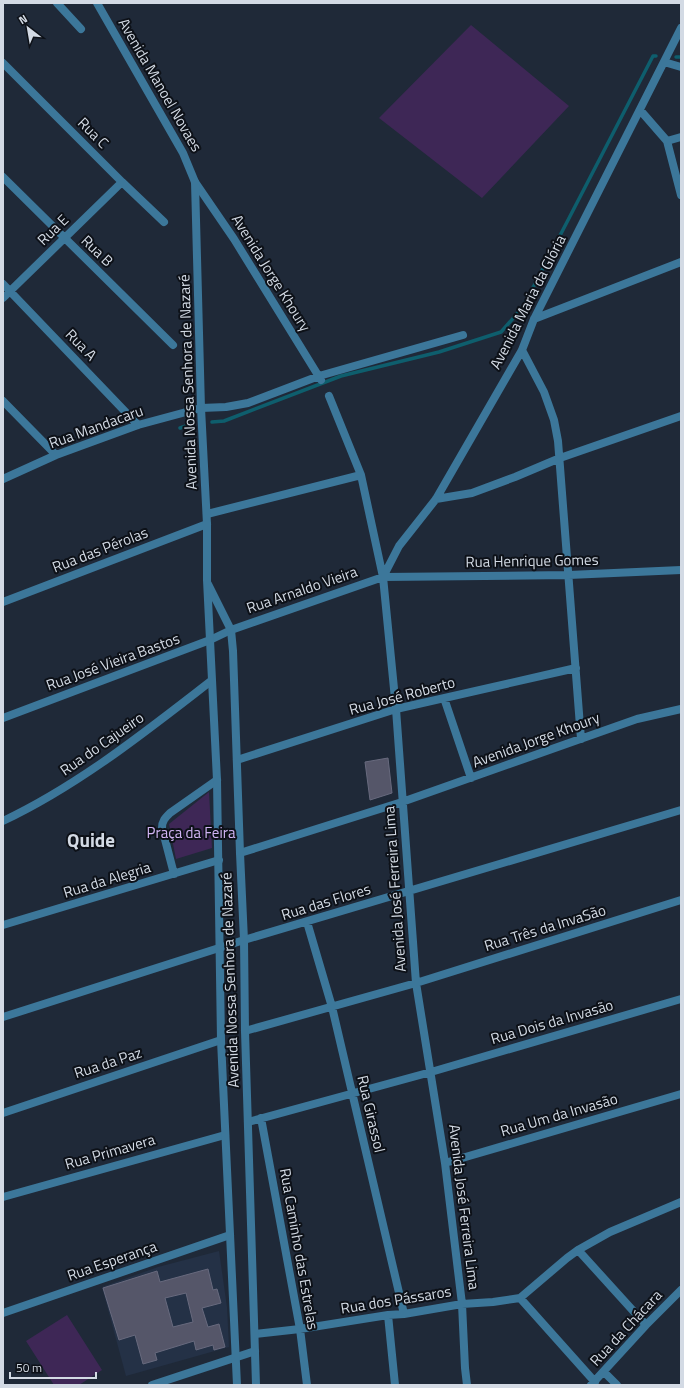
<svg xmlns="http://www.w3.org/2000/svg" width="684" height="1388" viewBox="0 0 684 1388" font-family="'Titillium Web',sans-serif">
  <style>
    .built { fill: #243146 }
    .green { fill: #3e2756 }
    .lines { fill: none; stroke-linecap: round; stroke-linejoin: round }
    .stream { stroke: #0e5e6d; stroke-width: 3.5 }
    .building { fill: #555669; stroke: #686a7e; fill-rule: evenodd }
    .minor { stroke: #3c779a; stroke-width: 8 }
    .tertiary { stroke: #3c779a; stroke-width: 8 }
    .labels { text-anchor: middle; stroke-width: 4; stroke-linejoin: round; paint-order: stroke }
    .street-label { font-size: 15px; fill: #d3dae4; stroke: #0d1118 }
    .park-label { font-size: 15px; fill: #d0b4f3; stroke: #0d1118 }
    .district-label { font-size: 19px; font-weight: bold; fill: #d3dae4; stroke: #0d1118 }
  </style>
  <rect width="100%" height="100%" fill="#1f2938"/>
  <!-- built -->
  <path class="built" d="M219,1251L227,1307L229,1347L126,1376L102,1287L158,1267Z"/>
  <!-- green -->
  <path class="green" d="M471,25L569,106L482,198L379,118Z
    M209,792L212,848L176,859L169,824Z
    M67,1315L102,1370L79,1385H54L26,1341Z"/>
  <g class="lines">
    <!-- stream -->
    <path class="stream" d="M676,57H681
      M212,422L224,421L341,376L439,352L501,332L523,307L653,56H656
      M180,428L192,424"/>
  </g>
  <!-- building -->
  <path class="building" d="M388,758L392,793L370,800L365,762Z
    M208,1269L213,1290L217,1289L221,1303L202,1308L208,1327L219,1324L225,1347L214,1350L213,1345L196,1350L194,1341L155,1353L157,1360L143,1364L135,1335L119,1340L103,1288L157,1271L160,1282ZM186,1293L193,1322L173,1327L165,1298Z"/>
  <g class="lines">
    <!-- minor -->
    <path class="minor" d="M57,3L81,29
      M664,62L681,67
      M3,63L122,182L164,222
      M640,110L667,141L681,195
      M667,141L681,137
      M3,177L173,345
      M195,182L234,239L321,380
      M3,284L138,425
      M3,298L122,182
      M534,319L681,262
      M522,350L544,392L554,420L558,441L581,739
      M329,396L361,475L383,577L396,709L416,983L445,1163L462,1304L465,1368L467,1385
      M3,401L56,455
      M3,479L56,455L138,425L201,408L226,407L248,403L319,376L463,335
      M436,499L472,493L515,477L560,458L681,416
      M207,514L361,475
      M383,577L399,546L436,499L522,350L534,319L681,28
      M3,602L207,524
      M444,698L471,778
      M3,718L210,640L231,630L383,577L569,575L681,570
      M237,760L396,709L576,668
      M3,821C79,785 145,732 211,681
      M240,853L402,802L637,719L681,709
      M174,874L162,828C162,821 165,818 170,813L217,780
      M307,922L332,1007L404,1314
      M3,925L219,860
      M3,1017L244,940L681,810
      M245,1031L416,983L681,900
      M3,1113L221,1040
      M261,1118L300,1329L307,1385
      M248,1122L431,1072L681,999
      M445,1163L681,1094
      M3,1197L225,1135
      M578,1250L646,1325
      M520,1298L595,1382
      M3,1313L230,1235
      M388,1315L395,1385
      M255,1334L300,1329L388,1315L404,1314L462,1304L493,1302L520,1298L567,1258L578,1250L610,1232L681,1202
      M604,1372L617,1385
      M152,1385L255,1351
      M591,1385L646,1325L681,1290"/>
    <!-- tertiary -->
    <path class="tertiary" d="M97,3L183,153L195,182L201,408L207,524V580L217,780L221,1040L237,1385
      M208,584L231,630L233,651L240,853L244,940L245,1031L256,1385"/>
  </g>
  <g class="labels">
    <!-- street labels -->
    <g class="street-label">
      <text transform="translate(160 85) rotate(60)" y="5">Avenida Manoel Novaes</text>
      <text transform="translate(93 133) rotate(45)" y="5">Rua C</text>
      <text transform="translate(53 230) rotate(-44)" y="5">Rua E</text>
      <text transform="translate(97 251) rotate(44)" y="5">Rua B</text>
      <text transform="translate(271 273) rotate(58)" y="5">Avenida Jorge Khoury</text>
      <text transform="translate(528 302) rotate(-63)" y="5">Avenida Maria da Glória</text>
      <text transform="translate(81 345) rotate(46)" y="5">Rua A</text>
      <text transform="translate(188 382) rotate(-92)" y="5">Avenida Nossa Senhora de Nazaré</text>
      <text transform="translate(96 427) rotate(-20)" y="5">Rua Mandacaru</text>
      <text transform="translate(100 550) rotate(-21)" y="5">Rua das Pérolas</text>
      <text transform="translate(532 561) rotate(-1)" y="5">Rua Henrique Gomes</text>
      <text transform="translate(302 590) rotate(-19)" y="5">Rua Arnaldo Vieira</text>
      <text transform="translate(113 662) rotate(-20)" y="5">Rua José Vieira Bastos</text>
      <text transform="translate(402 696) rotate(-15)" y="5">Rua José Roberto</text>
      <text transform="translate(536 740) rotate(-20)" y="5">Avenida Jorge Khoury</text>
      <text transform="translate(102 744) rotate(-35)" y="5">Rua do Cajueiro</text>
      <text transform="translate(107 880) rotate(-17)" y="5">Rua da Alegria</text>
      <text transform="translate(395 889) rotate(-94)" y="5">Avenida José Ferreira Lima</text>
      <text transform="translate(326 902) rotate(-17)" y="5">Rua das Flores</text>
      <text transform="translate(545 928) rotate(-17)" y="5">Rua Três da InvaSão</text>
      <text transform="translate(230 980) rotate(-92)" y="5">Avenida Nossa Senhora de Nazaré</text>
      <text transform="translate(552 1022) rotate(-16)" y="5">Rua Dois da Invasão</text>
      <text transform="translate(108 1063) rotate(-18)" y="5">Rua da Paz</text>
      <text transform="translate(371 1114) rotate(77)" y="5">Rua Girassol</text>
      <text transform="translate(559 1115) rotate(-16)" y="5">Rua Um da Invasão</text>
      <text transform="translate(110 1152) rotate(-16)" y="5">Rua Primavera</text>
      <text transform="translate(464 1207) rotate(83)" y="5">Avenida José Ferreira Lima</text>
      <text transform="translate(299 1249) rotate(80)" y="5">Rua Caminho das Estrelas</text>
      <text transform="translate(112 1261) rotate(-19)" y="5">Rua Esperança</text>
      <text transform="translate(396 1300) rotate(-9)" y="5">Rua dos Pássaros</text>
      <text transform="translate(626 1328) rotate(-47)" y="5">Rua da Chácara</text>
    </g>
    <!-- park labels -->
    <g class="park-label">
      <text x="191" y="838">Praça da Feira</text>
    </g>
    <!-- district labels -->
    <g class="district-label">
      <text x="91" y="847">Quide</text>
    </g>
  </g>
  <!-- border -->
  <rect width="684" height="1388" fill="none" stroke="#d3dae4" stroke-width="8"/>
  <!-- north arrow -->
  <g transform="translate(28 28) rotate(329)" stroke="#0d1118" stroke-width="3" paint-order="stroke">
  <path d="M0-3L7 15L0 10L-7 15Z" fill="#d3dae4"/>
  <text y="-6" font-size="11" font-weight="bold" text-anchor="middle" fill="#d3dae4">N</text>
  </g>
  <!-- scale -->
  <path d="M10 1372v6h86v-6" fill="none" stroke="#d3dae4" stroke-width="2"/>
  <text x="16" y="1372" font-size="12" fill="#d3dae4" stroke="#0d1118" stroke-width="3" paint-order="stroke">50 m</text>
</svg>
